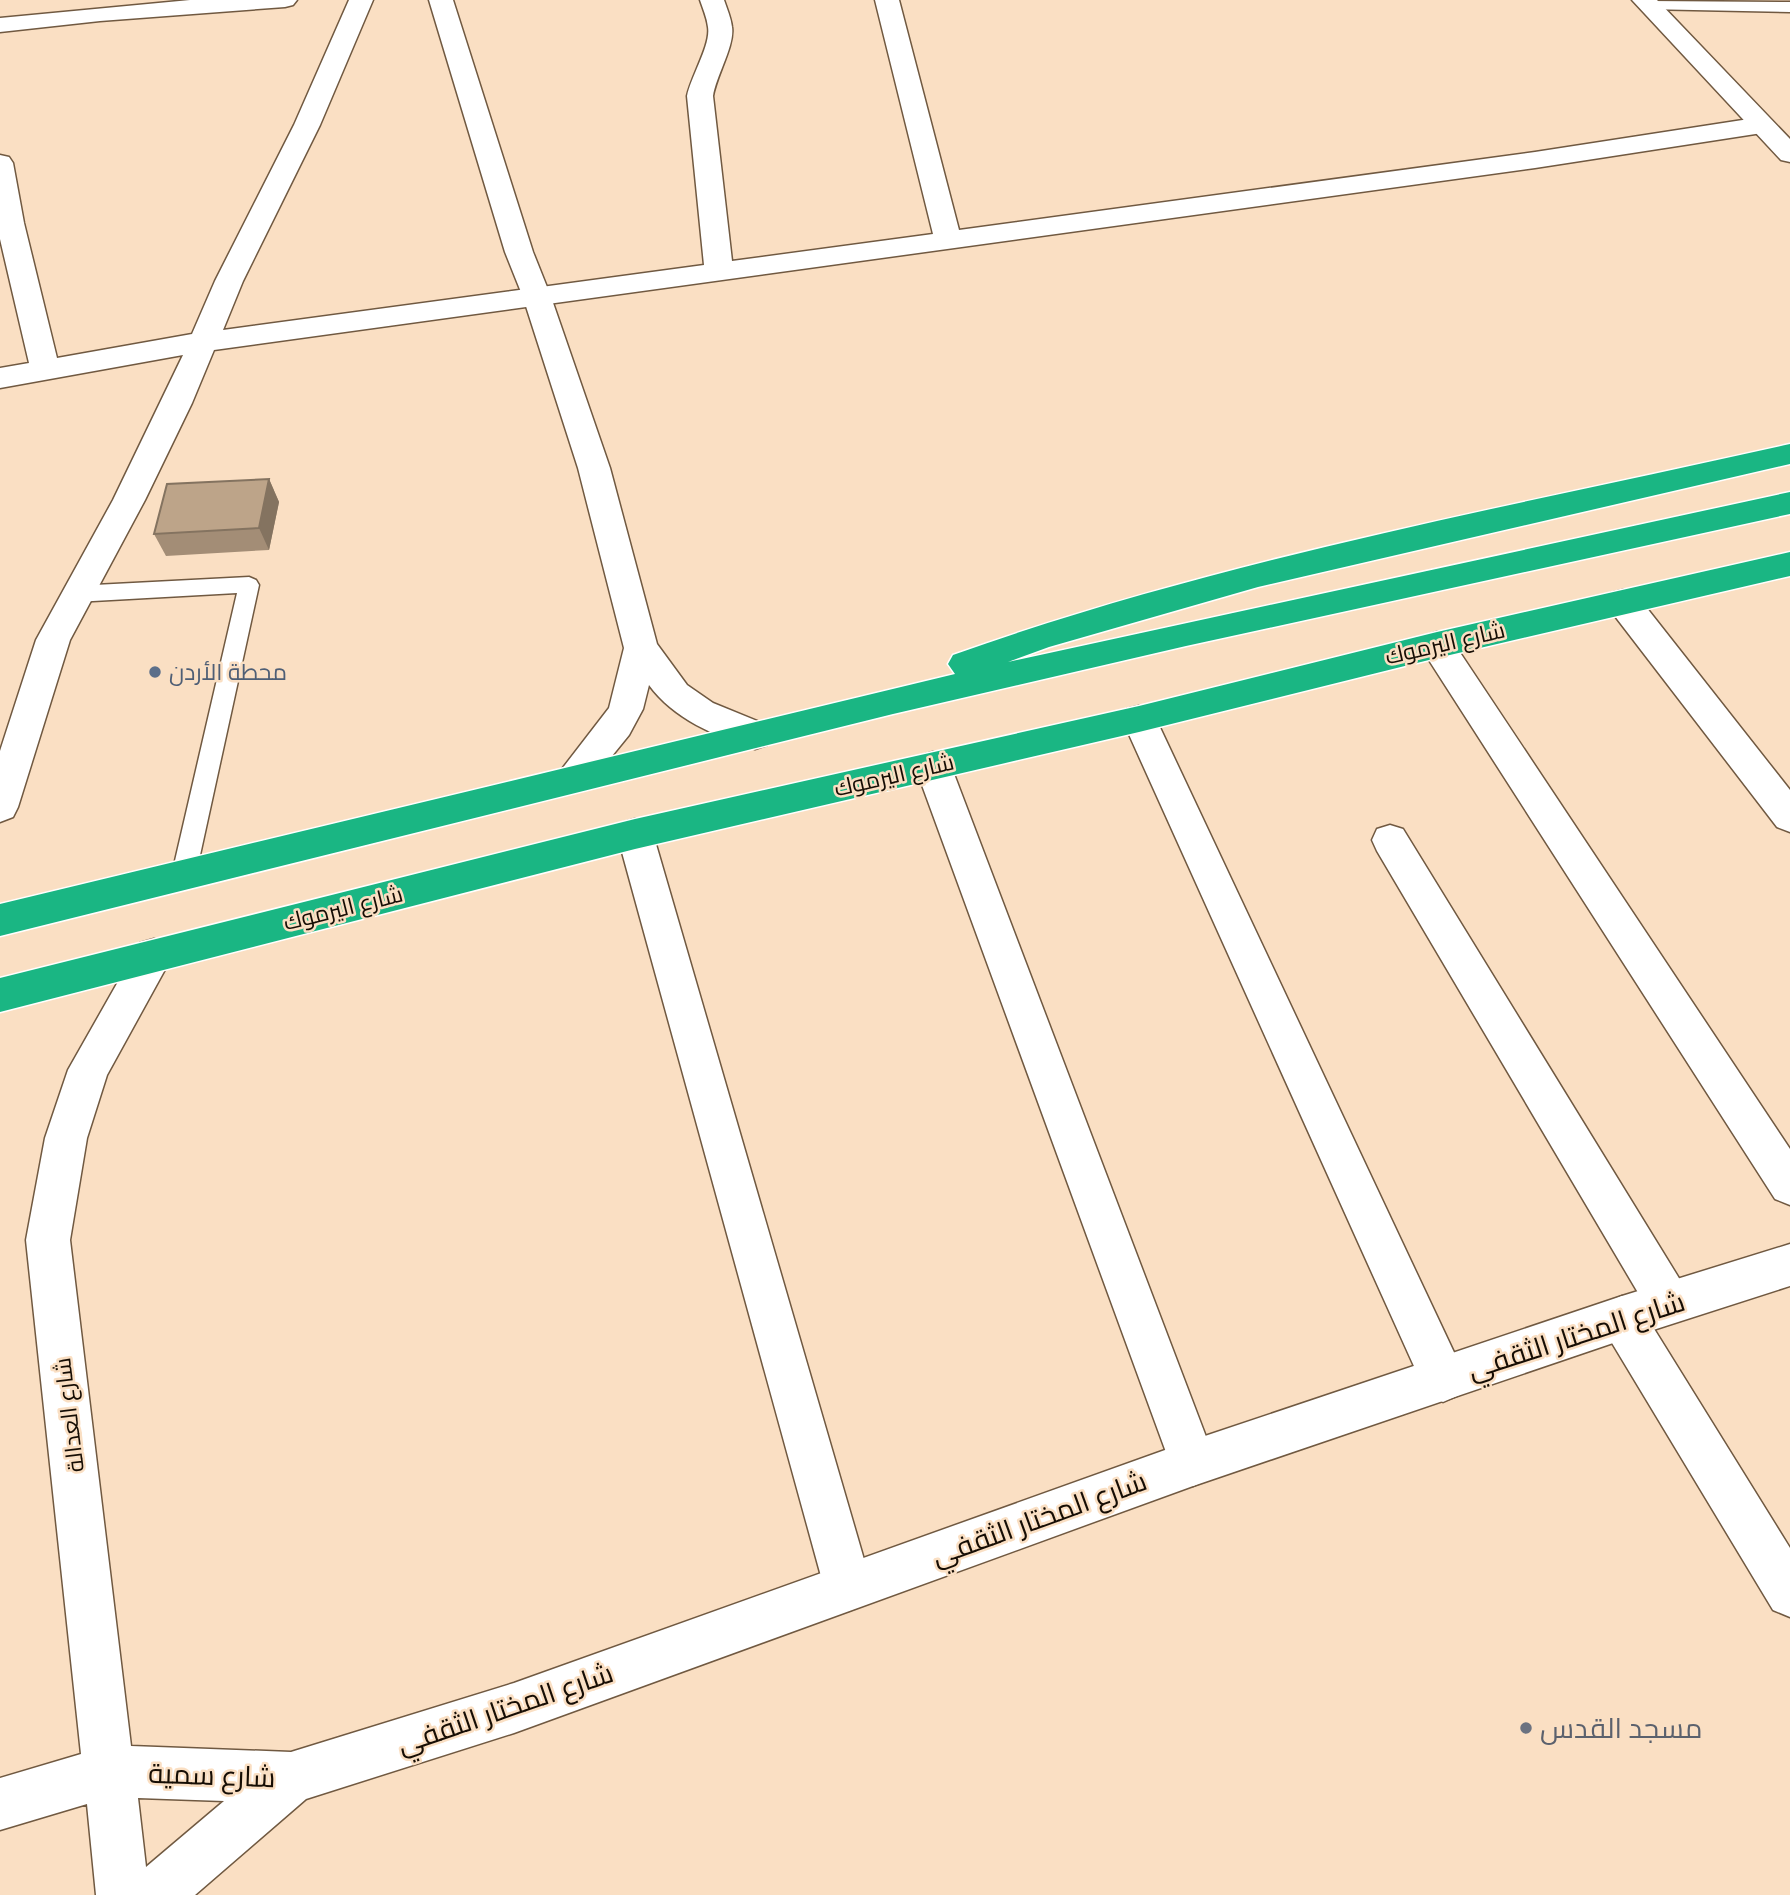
<svg xmlns="http://www.w3.org/2000/svg" width="1790" height="1895" viewBox="0 0 1790 1895" font-family="Overpass,Cairo,sans-serif">
  <style>
    .lines { fill: none; stroke-linecap: round; stroke-linejoin: round }
    .lane-casing { stroke: #705941; stroke-width: 3 }
    .street-casing { stroke: #705941; stroke-width: 3 }
    .secondary-casing { stroke: #705941; stroke-width: 3 }
    .highway-casing { stroke: #fff; stroke-width: 3 }
    .lane { fill: #fff; fill-rule: evenodd }
    .street { fill: #fff; fill-rule: evenodd }
    .secondary { fill: #fff; fill-rule: evenodd }
    .highway { fill: #1ab683; fill-rule: evenodd }
    .wall { fill: #a38d76 }
    .shaded-wall { fill: #847360 }
    .building { fill: #bda489; stroke: #847360; stroke-width: 2 }
    .service-dot { fill: #5c6f8a; stroke: #fadfc3; stroke-width: 2.5 }
    .worship-dot { fill: #6b7280; stroke: #fadfc3; stroke-width: 2.5 }
    .labels { text-anchor: middle; stroke-width: 5; stroke-linejoin: round; paint-order: stroke }
    .street-label { font-size: 23px; fill: #160d04; stroke: #fadfc3 }
    .service-label { font-size: 23px; fill: #4e5e75; stroke: #fadfc3; text-anchor: start }
    .near-street-label { font-size: 28px; fill: #160d04; stroke: #fadfc3 }
    .near-worship-label { font-size: 28px; fill: #5b616d; stroke: #fadfc3; text-anchor: start }
  </style>
  <rect width="100%" height="100%" fill="#fadfc3"/>
  <g class="lines">
    <!-- lane casing -->
    <g class="lane-casing">
      <path id="lane" d="M1649,1L1790,2V12L1644,9L1641,6Z
        M249,577L256,580L259,585L195,878L191,885L183,888L175,885L171,878L237,593L75,602L68,599L64,594L68,589L75,586Z"/>
    </g>
    <!-- street casing -->
    <g class="street-casing">
      <path id="street" d="M349,0H373L320,125L243,281L223,330L704,265L687,96C691,76 711,45 708,27C707,18 703,9 700,0H724C727,9 731,18 732,27C735,45 716,76 713,96L732,261L933,234L875,0H899L959,230L1535,152L1762,117L1771,120L1775,125L1771,130L1762,133L1535,168L214,350L192,403L145,500L70,640L18,807L13,817L0,822V751L36,640L113,500L183,355L0,388V368L29,363L0,239V155L9,157L13,163L24,223L57,358L192,334L215,281L294,125Z
        M1623,590L1635,593L1790,790V832L1777,827L1611,611L1606,602L1611,593Z
        M1437,632L1449,636L1790,1149V1205L1775,1199L1425,654L1420,645L1425,636Z
        M1139,706L1151,709L1156,719L1459,1363L1466,1379L1459,1395L1443,1402L1427,1395L1122,719L1127,709Z
        M933,752L946,756L951,766L1216,1463L1209,1479L1193,1486L1177,1479L1170,1463L915,766L920,756Z
        M635,819L648,823L653,834L872,1587L865,1604L848,1611L831,1604L824,1587L617,834L622,823Z
        M1390,825L1403,829L1685,1288L1691,1303L1685,1318L1669,1324L1653,1318L1377,851L1372,840L1377,829Z
        M1622,1296L1638,1303L1790,1548V1617L1773,1610L1606,1333L1600,1318L1606,1303Z"/>
    </g>
    <!-- secondary casing -->
    <g class="secondary-casing">
      <path id="secondary" d="M190,0H297L293,5L285,7L100,21L0,32V18Z
        M429,0H453L533,252L551,297L610,468L657,644L687,685L713,703L767,725L773,735L767,745L755,749C715,736 674,719 649,685L643,709L629,735L586,788L573,792L560,788L555,778L609,708L624,648L578,468L523,297L505,252Z
        M1632,0H1657L1790,139V162L1781,160Z
        M154,939L168,943L173,955L107,1075L87,1138L70,1240L131,1746L291,1752L514,1683L1193,1440L1622,1296L1790,1244V1286L1622,1340L1193,1486L514,1733L306,1799L195,1895H96L87,1804L0,1830V1778L81,1754L26,1240L45,1138L68,1070L140,943ZM138,1798L224,1801L146,1867Z"/>
    </g>
    <!-- highway casing -->
    <g class="highway-casing">
      <path id="highway" d="M1790,444V464L1258,587L1049,647L1008,662L1790,492V514L1186,646L893,714L0,936V904L955,674L948,664L953,655C1224,558 1510,507 1790,444Z
        M1790,552V576L1437,658L1139,732L635,849L0,1012V978L635,819L1139,706L1437,632Z"/>
    </g>
    <!-- lane -->
    <use href="#lane" class="lane"/>
    <!-- street -->
    <use href="#street" class="street"/>
    <!-- secondary -->
    <use href="#secondary" class="secondary"/>
    <!-- highway -->
    <use href="#highway" class="highway"/>
  </g>
  <!-- wall -->
  <path class="wall" d="M269,479L279,502L269,550L166,556L154,534Z"/>
  <!-- shaded-wall -->
  <path class="shaded-wall" d="M269,479L279,502L269,550L259,528Z"/>
  <!-- building -->
  <path class="building" d="M269,479L259,528L154,534L167,484Z"/>
  <!-- markers -->
  <circle class="service-dot" cx="155" cy="672" r="7"/>
  <circle class="worship-dot" cx="1526" cy="1728" r="7"/>
  <g class="labels">
    <!-- street labels -->
    <g class="street-label">
      <text transform="translate(1445 643) rotate(-13)" y="8">شارع اليرموك</text>
      <text transform="translate(894 775) rotate(-13)" y="8">شارع اليرموك</text>
      <text transform="translate(343 908) rotate(-14)" y="8">شارع اليرموك</text>
      <text transform="translate(69 1415) rotate(-97)" y="8">شارع العدالة</text>
    </g>
    <!-- service labels -->
    <g class="service-label">
      <text x="169" y="680">محطة الأردن</text>
    </g>
    <!-- near-street labels -->
    <g class="near-street-label">
      <text transform="translate(1576 1335) rotate(-18)" y="10">شارع المختار الثقفي</text>
      <text transform="translate(1039 1518) rotate(-20)" y="10">شارع المختار الثقفي</text>
      <text transform="translate(505 1708) rotate(-19)" y="10">شارع المختار الثقفي</text>
      <text transform="translate(212 1775) rotate(2)" y="10">شارع سمية</text>
    </g>
    <!-- near-worship labels -->
    <g class="near-worship-label">
      <text x="1540" y="1738">مسجد القدس</text>
    </g>
  </g>
</svg>
